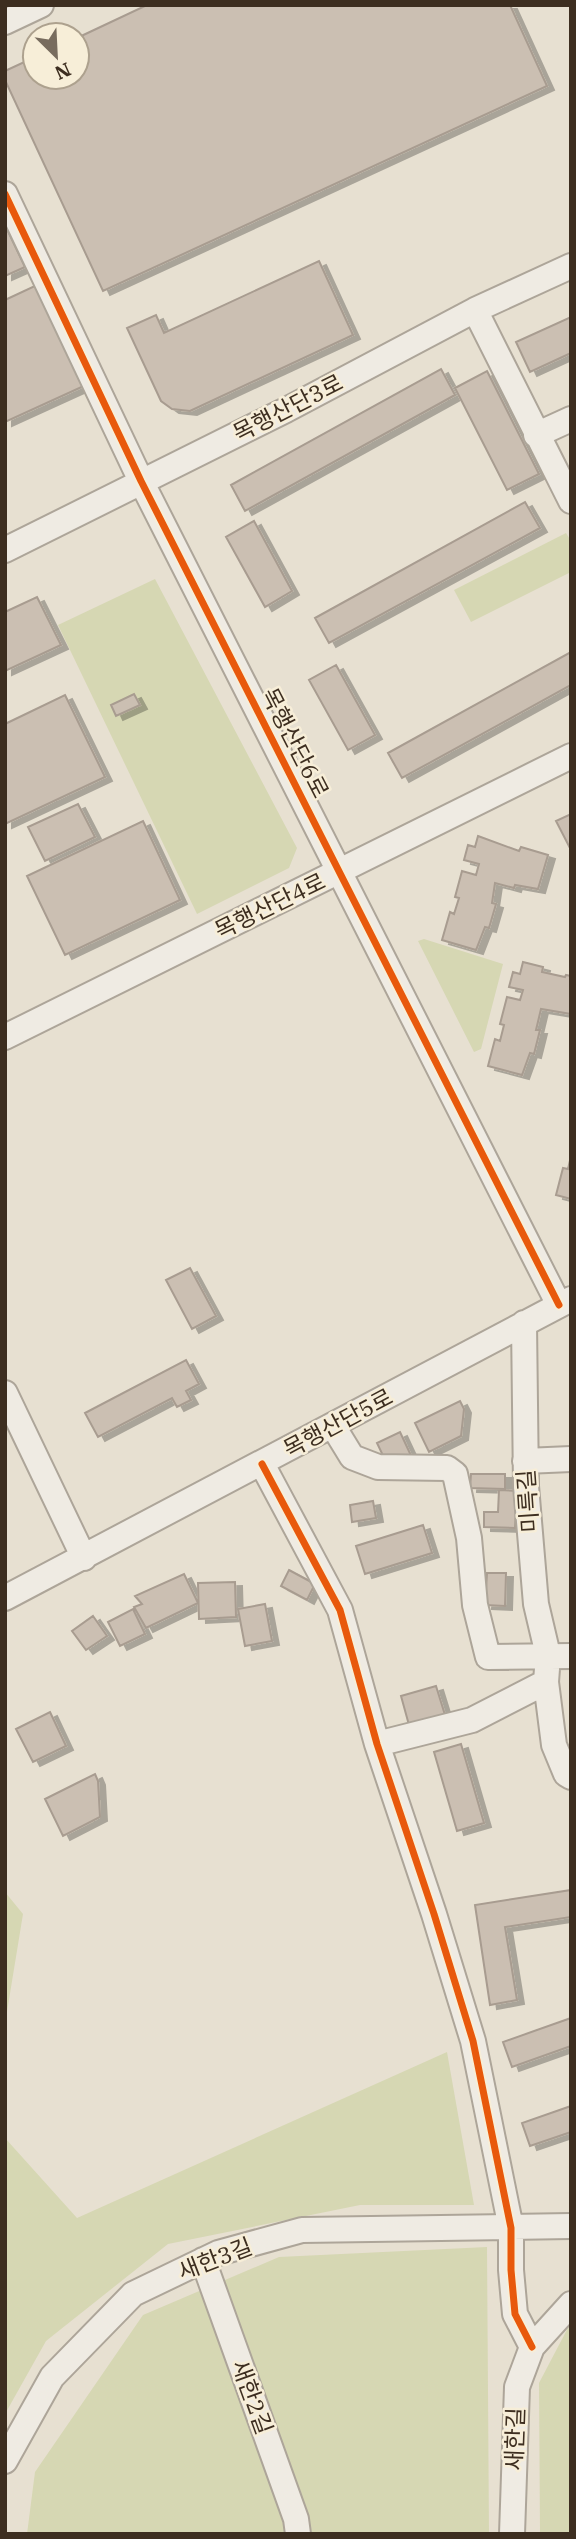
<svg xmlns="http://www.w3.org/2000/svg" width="576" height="2539" viewBox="0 0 576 2539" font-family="'IBM Plex Serif','Noto Sans KR',serif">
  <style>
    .green { fill: #d6d7b3 }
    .building { fill: #cbbfb2; stroke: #a89c90; stroke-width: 2; filter: url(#shadow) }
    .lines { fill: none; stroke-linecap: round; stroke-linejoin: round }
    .minor-casing { stroke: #ada599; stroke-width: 28 }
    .minor { stroke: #efebe3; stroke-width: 24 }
    .cycleway-casing { stroke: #f7eed8; stroke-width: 11 }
    .cycleway { stroke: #e8590c; stroke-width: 7 }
    .labels { text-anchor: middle; stroke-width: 5; stroke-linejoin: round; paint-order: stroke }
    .street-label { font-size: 23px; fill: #3d2e20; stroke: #f7eed8 }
  </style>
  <defs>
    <filter id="shadow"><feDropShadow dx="7" dy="4" stdDeviation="0" flood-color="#0004"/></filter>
  </defs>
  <rect width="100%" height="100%" fill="#e7e0d1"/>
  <!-- green -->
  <path class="green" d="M566,533L571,541V572L471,622L454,590Z
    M155,579L297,848L289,868L197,914L58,625Z
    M424,939L503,964L481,1049L474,1052L418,941Z
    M5,1892L23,1914L5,2024Z
    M447,2052L474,2205H360L168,2244L46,2341L5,2414V2138L77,2218Z
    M487,2247L489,2534H27L35,2472L143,2315L279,2257Z
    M571,2322V2534H540L539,2383Z"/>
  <!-- building -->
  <path class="building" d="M147,5H510L547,86L103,291L5,80V71L35,57V77H77V38Z
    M5,225L25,267L5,276Z
    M319,261L353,335L190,411L172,409L161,401L127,328L156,315L164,333Z
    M39,284L86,385L5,422V300Z
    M571,317V353L530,372L516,342Z
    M441,369L455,395L245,511L231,485Z
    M487,371L539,474L507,490L455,388Z
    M525,502L540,528L329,643L315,618Z
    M254,521L292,591L265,607L226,537Z
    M37,597L61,645L5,671V612Z
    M571,652V685L402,778L388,753Z
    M336,665L375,735L348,750L309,680Z
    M134,694L140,705L116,716L111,705Z
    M65,695L105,777L5,824V724Z
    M78,804L95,837L45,861L28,827Z
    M571,814V850L556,821Z
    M143,821L180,900L65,955L27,876Z
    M478,836L519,851L521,847L548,855L538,889L515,885L514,888L495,883L492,903L496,904L489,928L485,927L476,950L442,940L450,912L454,914L459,898L455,897L462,871L476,875L479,864L464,860L468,845L475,847Z
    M523,962L543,967L542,972L565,977L566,975L571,976V1014L541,1009L536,1030H540L534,1054L530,1053L522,1075L488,1066L495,1039L500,1041L504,1025L500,1024L507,997L520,1000L523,990L509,987L513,972L520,974Z
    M571,1156V1199L556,1195L563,1168L568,1169Z
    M190,1268L216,1316L192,1329L166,1280Z
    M186,1360L199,1384L186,1391L191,1400L177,1407L172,1398L98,1437L85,1413Z
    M460,1401L464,1409L461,1436L429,1452L415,1423Z
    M400,1432L414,1462H386L377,1443Z
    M471,1474H505V1489L470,1488Z
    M499,1490L517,1491L515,1528L484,1527V1512H498Z
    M373,1501L376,1518L352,1522L350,1505Z
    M423,1525L432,1553L365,1574L356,1546Z
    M289,1570L315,1584L307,1600L281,1586Z
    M487,1573H506L505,1606L485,1605Z
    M184,1574L198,1603L146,1628L134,1607L142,1604L135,1596Z
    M235,1582L236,1617L199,1619L198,1583Z
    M265,1604L272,1641L245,1646L238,1609Z
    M133,1609L145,1634L120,1646L108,1622Z
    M93,1616L107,1636L86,1650L72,1631Z
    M436,1686L445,1715L409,1725L401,1696Z
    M50,1712L66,1746L33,1762L16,1729Z
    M461,1744L484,1823L457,1831L434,1752Z
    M95,1774L98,1781L100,1817L63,1836L45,1799Z
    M571,1890V1917L505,1927L517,2000L490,2005L475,1905Z
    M571,2018V2046L512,2067L503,2042Z
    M571,2106V2132L530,2146L522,2123Z"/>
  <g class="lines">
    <!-- minor casing -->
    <g class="minor-casing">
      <path id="minor" d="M5,22L41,5
        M5,194L141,481L559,1305
        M475,310L571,501
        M536,435L571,419
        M5,550L286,410L475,310L571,266
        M5,1037L571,756
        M524,1323L526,1486L536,1604L548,1655L546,1682L554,1745L566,1774L571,1777
        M5,1393L84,1558
        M333,1426L352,1457L378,1467L447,1468L455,1474L469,1538L475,1605L488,1657L571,1656
        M525,1461L571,1459
        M262,1464L340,1610L377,1744L434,1914L473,2041L511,2228V2270L515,2314L532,2347
        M5,1598L571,1299
        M377,1744L472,1720L546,1682
        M203,2260L296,2519L298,2534
        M5,2461L52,2377L133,2294L218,2253L302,2230L571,2226
        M512,2534L517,2387L532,2347L571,2304"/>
    </g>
    <!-- minor -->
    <use href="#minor" class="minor"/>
    <!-- cycleway casing -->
    <g class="cycleway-casing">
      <path id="cycleway" d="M5,194L141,481L559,1305
        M262,1464L340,1610L377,1744L434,1914L473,2041L511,2228V2270L515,2314L532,2347"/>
    </g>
    <!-- cycleway -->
    <use href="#cycleway" class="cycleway"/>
  </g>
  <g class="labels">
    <!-- street labels -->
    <g class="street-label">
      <text transform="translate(288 408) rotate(-27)" y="8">목행산단3로</text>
      <text transform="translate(295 743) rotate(63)" y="8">목행산단6로</text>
      <text transform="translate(270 906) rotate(-26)" y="8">목행산단4로</text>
      <text transform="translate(338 1423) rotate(-28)" y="8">목행산단5로</text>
      <text transform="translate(528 1501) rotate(-94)" y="8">미륵길</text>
      <text transform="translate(215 2259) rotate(-21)" y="8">새한3길</text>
      <text transform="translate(252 2397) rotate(70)" y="8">새한2길</text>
      <text transform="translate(515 2439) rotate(-88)" y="8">새한길</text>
    </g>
  </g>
  <!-- border -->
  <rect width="576" height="2539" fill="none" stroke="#3d2e20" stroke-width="14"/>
  <!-- north arrow -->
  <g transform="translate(56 56) rotate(156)"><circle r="33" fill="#f7eed8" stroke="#ada18e" stroke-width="2"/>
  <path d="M0-5L12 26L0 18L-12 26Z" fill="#786c5e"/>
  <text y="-10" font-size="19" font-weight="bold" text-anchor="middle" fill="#3d2e20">N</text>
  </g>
</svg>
